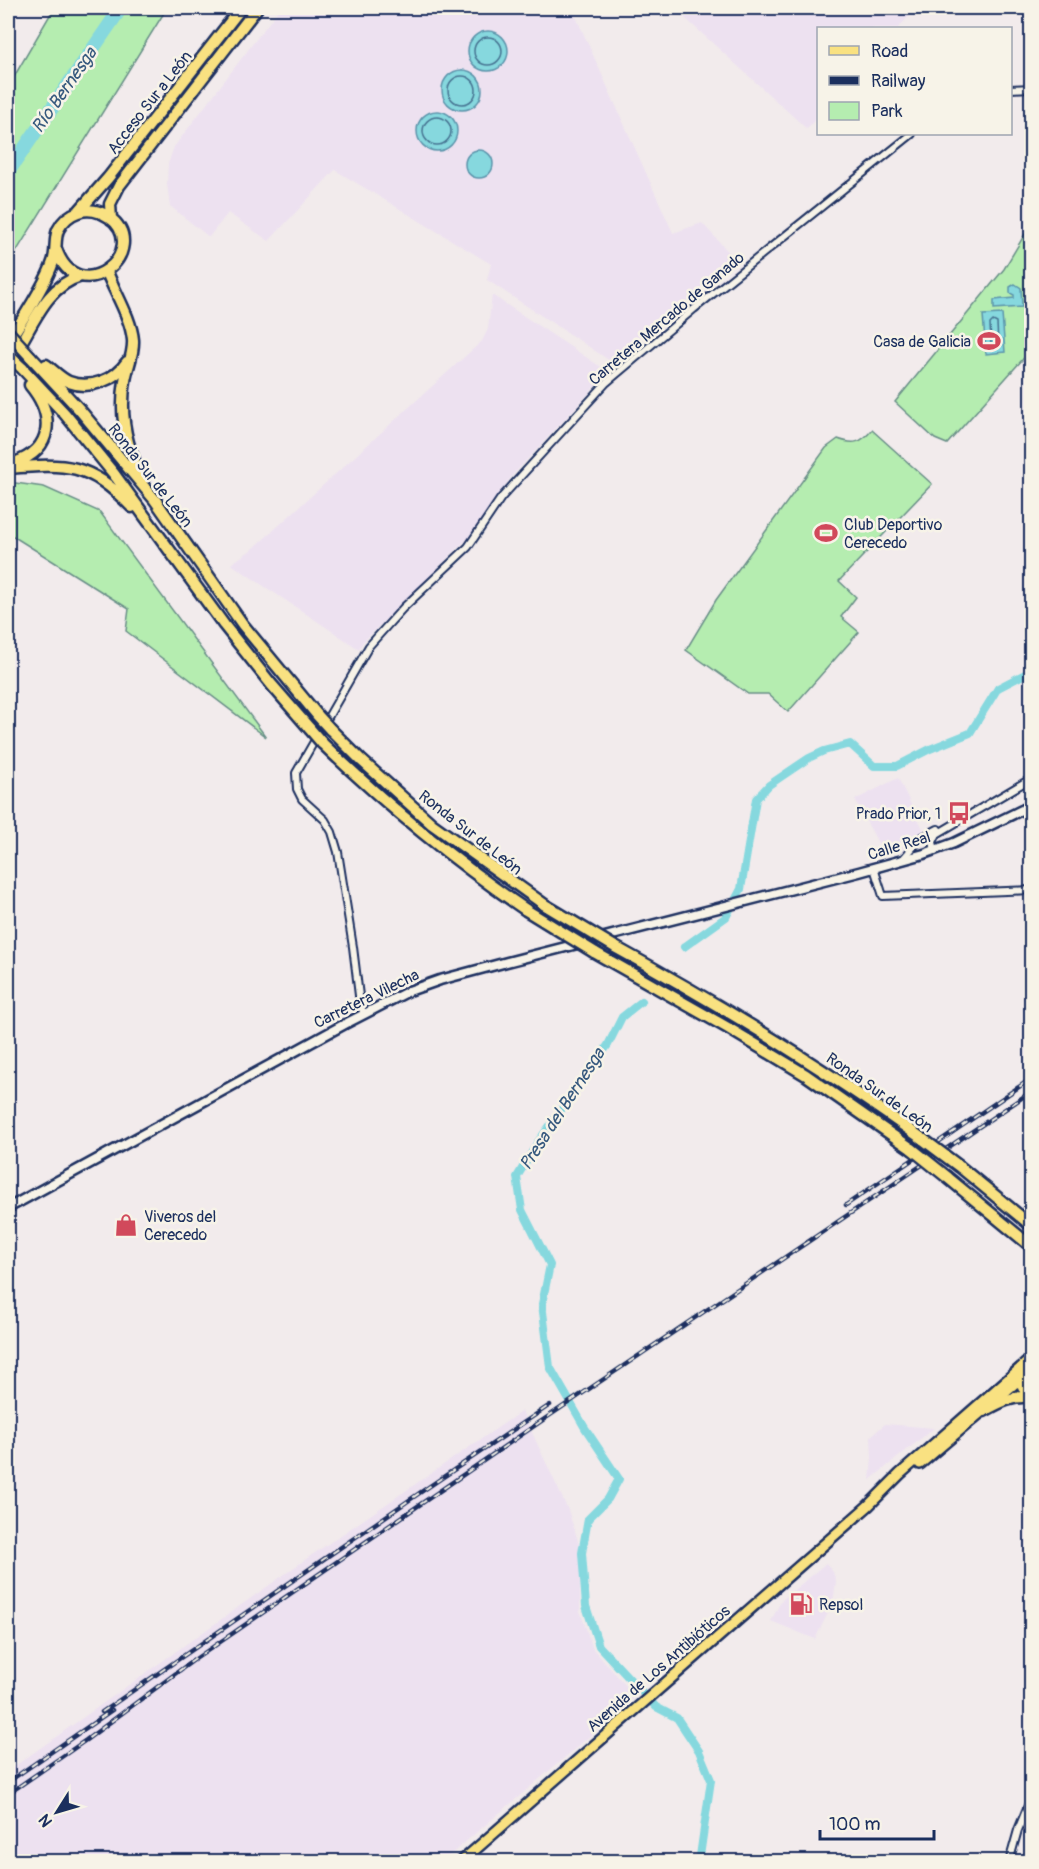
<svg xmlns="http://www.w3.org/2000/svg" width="1039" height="1869" viewBox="0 0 1039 1869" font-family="Pangolin,sans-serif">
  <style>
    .built { fill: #ede1f0 }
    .green { fill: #b5edb0; stroke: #688e87; stroke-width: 1.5 }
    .water { fill: #86d8de; stroke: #5b94ab; stroke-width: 1.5 }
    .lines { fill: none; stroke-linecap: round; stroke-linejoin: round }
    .shore { stroke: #467391; stroke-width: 1.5 }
    .canal { stroke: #86d8de; stroke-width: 8 }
    .river { stroke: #86d8de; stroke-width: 14 }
    .street-casing { stroke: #1b2f5e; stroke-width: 10 }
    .secondary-casing { stroke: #1b2f5e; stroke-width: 13 }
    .primary-casing { stroke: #1b2f5e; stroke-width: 14 }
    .highway-casing { stroke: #1b2f5e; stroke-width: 15 }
    .street { stroke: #f7f3e8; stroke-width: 6 }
    .secondary { stroke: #f7f3e8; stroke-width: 8 }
    .primary { stroke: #f9e181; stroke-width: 9 }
    .highway { stroke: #f9e181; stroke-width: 10 }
    .rail-casing { stroke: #1b2f5e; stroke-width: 4.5 }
    .rail { stroke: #f7f3e8; stroke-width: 2; stroke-dasharray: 7; stroke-linecap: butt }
    .highway-bridge-casing { stroke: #1b2f5e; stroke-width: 15; stroke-linecap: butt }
    .highway-bridge { stroke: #f9e181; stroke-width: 10 }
    .labels { text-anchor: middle; stroke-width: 5; stroke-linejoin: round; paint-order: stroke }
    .street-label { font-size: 16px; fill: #1b2f5e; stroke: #f7f3e8 }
    .poi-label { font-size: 16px; fill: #1b2f5e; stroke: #f7f3e8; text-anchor: start }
    .water-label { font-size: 18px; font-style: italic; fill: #36597e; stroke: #f7f3e8 }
  </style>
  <rect width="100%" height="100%" fill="#f2ebec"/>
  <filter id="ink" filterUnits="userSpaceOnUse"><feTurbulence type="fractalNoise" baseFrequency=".0167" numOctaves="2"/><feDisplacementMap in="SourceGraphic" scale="12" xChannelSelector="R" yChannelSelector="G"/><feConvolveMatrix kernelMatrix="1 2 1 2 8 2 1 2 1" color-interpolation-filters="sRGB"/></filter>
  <g filter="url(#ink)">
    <!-- built -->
    <path class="built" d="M280,8H572L673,233L702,223L734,258L618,366L487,280L491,264L335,170L269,241L228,213L209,237L170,206L167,184L168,164L174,147Z
      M674,8H917L898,28H818V116L807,129Z
      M492,295L607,371L604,377L512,476L468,538L363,642L359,649L231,564L254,548L482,341L488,329Z
      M898,778L924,831L908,847L885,856L855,800Z
      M522,1411L568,1510L580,1547V1611L593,1649L636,1697L443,1861H8V1771L306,1559Z
      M885,1424L934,1428L870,1480L872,1458L871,1436Z
      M826,1563L833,1572L836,1581L833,1603L815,1639L771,1621L781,1601Z"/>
    <!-- green -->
    <path class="green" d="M54,8H167L8,265V87Z
      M1031,224V350L947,444L935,439L895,402L1004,269Z
      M872,430L932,484L839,581L856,597L841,617L859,632L788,712L768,694H748L686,650L716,600L826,448L838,439C854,445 861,443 872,430Z
      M8,482L44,487L100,512L266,737L126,631L129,609L8,533Z"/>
    <!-- water -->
    <path class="water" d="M468 51a20 20 0 1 1 40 0a20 20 0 1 1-40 0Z
      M442 90a20 20 0 1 1 40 0a20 20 0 1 1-40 0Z
      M417 131a20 20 0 1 1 40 0a20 20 0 1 1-40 0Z
      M465 164a14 14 0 1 1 28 0a14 14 0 1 1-28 0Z
      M1015,284L1021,288L1022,307L994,309V300L1014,298V295L1010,293V287Z
      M1002,314L1005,352L986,354L983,315Z"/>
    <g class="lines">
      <!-- shore -->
      <path class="shore" d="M474 51a14 14 0 1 1 28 0a14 14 0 1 1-28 0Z
        M448 90a14 14 0 1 1 28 0a14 14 0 1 1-28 0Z
        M423 131a14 14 0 1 1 28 0a14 14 0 1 1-28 0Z
        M993,321L997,323L998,344L996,347L991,344L990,324Z"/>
      <!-- canal -->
      <path class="canal" d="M684,947L726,917L741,889L756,799L769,785L809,758L824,751L850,744L874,766H897L930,749L970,733L998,688L1029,672L1032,669
        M642,1001L622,1017L608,1045L538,1142L517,1177L522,1210L550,1265L542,1304L550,1367L585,1428L619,1479L608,1499L588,1519L582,1553L586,1606L599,1646L656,1707L677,1718L699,1751L711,1780L700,1856L704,1862"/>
      <!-- river -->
      <path class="river" d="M8,172L121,8"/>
      <!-- street casing -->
      <g class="street-casing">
        <path id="street" d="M1010,89L1032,88
          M935,850L933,842L937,834L1032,778
          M903,859L921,838L938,829
          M874,868L883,896L1032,890
          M364,1014L360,1004L353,947L338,852L332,832L325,820L302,799L297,789L296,773L369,646L403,608L468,547L501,498L606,383L694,309L912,134
          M1009,1862L1018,1830L1032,1796"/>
      </g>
      <!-- secondary casing -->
      <g class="secondary-casing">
        <path id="secondary" d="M8,1208L345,1024L409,991L440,980L507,962L859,872L924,854L954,843L1032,805"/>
      </g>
      <!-- primary casing -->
      <g class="primary-casing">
        <path id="primary" d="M920,1464L1032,1369
          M461,1862L868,1506L900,1474L1032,1358"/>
      </g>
      <!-- highway casing -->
      <g class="highway-casing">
        <path id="highway" d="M79,211L108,178L241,8
          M111,219L110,204L119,186L257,8
          M107,272C115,293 131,318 133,340C134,354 127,367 125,381C119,416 126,448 143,479
          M8,342C21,322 46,284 53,262C57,252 54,240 58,230C62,222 69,215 78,212C88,208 100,211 109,217C154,250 78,313 56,249
          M30,356L79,409L155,500L243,625L318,716
          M8,363C31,333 42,287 81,276
          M46,365C53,370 60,378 69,382C90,390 115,380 127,362
          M22,368L65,414L114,474L224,625L271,684L310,729
          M14,463C55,449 54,414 30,385
          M8,468C67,463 88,462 132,507
          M330,729L361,760L432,824L545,905
          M322,743C386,805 453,860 526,910
          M615,947C722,1006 825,1068 924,1140
          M594,952L728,1028L806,1075L912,1149
          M960,1167L1032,1226
          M947,1177L1032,1247
          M1030,1397L1025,1391L1020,1379L1032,1381
          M984,1411C1000,1402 1013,1395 1032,1397"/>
      </g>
      <!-- street -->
      <use href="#street" class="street"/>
      <!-- secondary -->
      <use href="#secondary" class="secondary"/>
      <!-- primary -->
      <use href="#primary" class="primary"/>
      <!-- highway -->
      <use href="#highway" class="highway"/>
      <!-- rail casing -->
      <g class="rail-casing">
        <path id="rail" d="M846,1205L1032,1078
          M102,1712L421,1492L550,1405
          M8,1782L112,1710
          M8,1794L86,1740L191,1662L540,1422L1032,1091"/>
      </g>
      <!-- rail -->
      <use href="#rail" class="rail"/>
      <!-- highway-bridge casing -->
      <g class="highway-bridge-casing">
        <path id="highway-bridge" d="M8,332L30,356
          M8,355L22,368
          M318,716L330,729
          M310,729L322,743
          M545,905L615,947
          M526,910L594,952
          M924,1140L960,1167
          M912,1149L947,1177"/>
      </g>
      <!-- highway-bridge -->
      <use href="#highway-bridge" class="highway-bridge"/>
    </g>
  </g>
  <!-- icons -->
  <defs>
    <g id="stadium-bare" transform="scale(1.8)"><path d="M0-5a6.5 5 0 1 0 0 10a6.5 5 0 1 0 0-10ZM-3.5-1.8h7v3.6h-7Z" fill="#d1495b" stroke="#f7f3e8" stroke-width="2.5" paint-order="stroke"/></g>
    <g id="bus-bare" transform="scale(1.8)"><path d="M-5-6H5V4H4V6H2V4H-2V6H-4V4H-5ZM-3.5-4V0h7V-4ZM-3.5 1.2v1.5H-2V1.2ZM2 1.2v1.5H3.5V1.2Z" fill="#d1495b" stroke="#f7f3e8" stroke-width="2.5" paint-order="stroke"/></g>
    <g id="shop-bare" transform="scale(1.8)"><path d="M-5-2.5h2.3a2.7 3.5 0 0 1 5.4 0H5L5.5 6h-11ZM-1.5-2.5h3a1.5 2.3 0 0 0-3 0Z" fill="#d1495b" stroke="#f7f3e8" stroke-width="2.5" paint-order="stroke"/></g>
    <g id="fuel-bare" transform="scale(1.8)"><path d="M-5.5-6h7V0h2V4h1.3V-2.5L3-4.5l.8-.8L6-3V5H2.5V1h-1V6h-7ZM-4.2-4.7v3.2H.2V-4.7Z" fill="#d1495b" stroke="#f7f3e8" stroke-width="2.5" paint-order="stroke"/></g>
  </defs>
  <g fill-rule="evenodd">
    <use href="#stadium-bare" x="989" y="341"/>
    <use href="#stadium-bare" x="826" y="533"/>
    <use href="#bus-bare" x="959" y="813"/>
    <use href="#shop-bare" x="126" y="1225"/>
    <use href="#fuel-bare" x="801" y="1604"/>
  </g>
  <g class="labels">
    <!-- street labels -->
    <g class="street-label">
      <text transform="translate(149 102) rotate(-52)" y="6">Acceso Sur a León</text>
      <text transform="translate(666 318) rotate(-40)" y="6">Carretera Mercado de Ganado</text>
      <text transform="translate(151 475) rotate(52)" y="6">Ronda Sur de León</text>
      <text transform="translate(471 832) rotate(38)" y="6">Ronda Sur de León</text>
      <text transform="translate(899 845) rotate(-17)" y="6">Calle Real</text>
      <text transform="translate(366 998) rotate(-26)" y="6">Carretera Vilecha</text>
      <text transform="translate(880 1092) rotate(35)" y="6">Ronda Sur de León</text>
      <text transform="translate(658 1668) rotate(-41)" y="6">Avenida de Los Antibióticos</text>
    </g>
    <!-- poi labels -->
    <g class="poi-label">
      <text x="971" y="347" text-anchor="end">Casa de Galicia</text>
      <text x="844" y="530">Club Deportivo<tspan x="844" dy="18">Cerecedo</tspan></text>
      <text x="941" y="819" text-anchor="end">Prado Prior, 1</text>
      <text x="144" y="1222">Viveros del<tspan x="144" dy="18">Cerecedo</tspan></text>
      <text x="819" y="1610">Repsol</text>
    </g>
    <!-- water labels -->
    <g class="water-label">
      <text transform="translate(64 90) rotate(-55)" y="6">Río Bernesga</text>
      <text transform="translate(562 1109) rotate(-57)" y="6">Presa del Bernesga</text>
    </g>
  </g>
  <!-- margin -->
  <rect width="1039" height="1869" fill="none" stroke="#f7f3e8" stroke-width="30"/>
  <rect x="15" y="15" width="1009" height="1839" fill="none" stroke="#1b2f5e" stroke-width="2" filter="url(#ink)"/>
  <!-- legend -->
  <rect x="817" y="27" width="195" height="108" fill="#f7f3e8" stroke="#9fa5b1" stroke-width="1.5"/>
  <rect x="829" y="46" width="30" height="9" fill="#f9e181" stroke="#9fa5b1" stroke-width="1.5"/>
  <text x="871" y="57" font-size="18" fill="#1b2f5e">Road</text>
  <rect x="829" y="76" width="30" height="9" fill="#1b2f5e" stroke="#9fa5b1" stroke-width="1.5"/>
  <text x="871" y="87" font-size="18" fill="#1b2f5e">Railway</text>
  <rect x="829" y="102" width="30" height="18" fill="#b5edb0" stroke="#9fa5b1" stroke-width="1.5"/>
  <text x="871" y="117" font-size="18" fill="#1b2f5e">Park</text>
  <!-- north arrow -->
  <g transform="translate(57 1812) rotate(233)" stroke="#f7f3e8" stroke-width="4.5" paint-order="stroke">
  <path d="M0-4.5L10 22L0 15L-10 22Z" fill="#1b2f5e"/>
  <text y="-9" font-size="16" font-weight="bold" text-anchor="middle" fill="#1b2f5e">N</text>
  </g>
  <!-- scale -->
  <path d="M820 1830v9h114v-9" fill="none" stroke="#1b2f5e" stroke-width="3"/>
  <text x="829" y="1830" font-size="18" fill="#1b2f5e" stroke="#f7f3e8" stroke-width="4.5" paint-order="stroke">100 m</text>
</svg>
